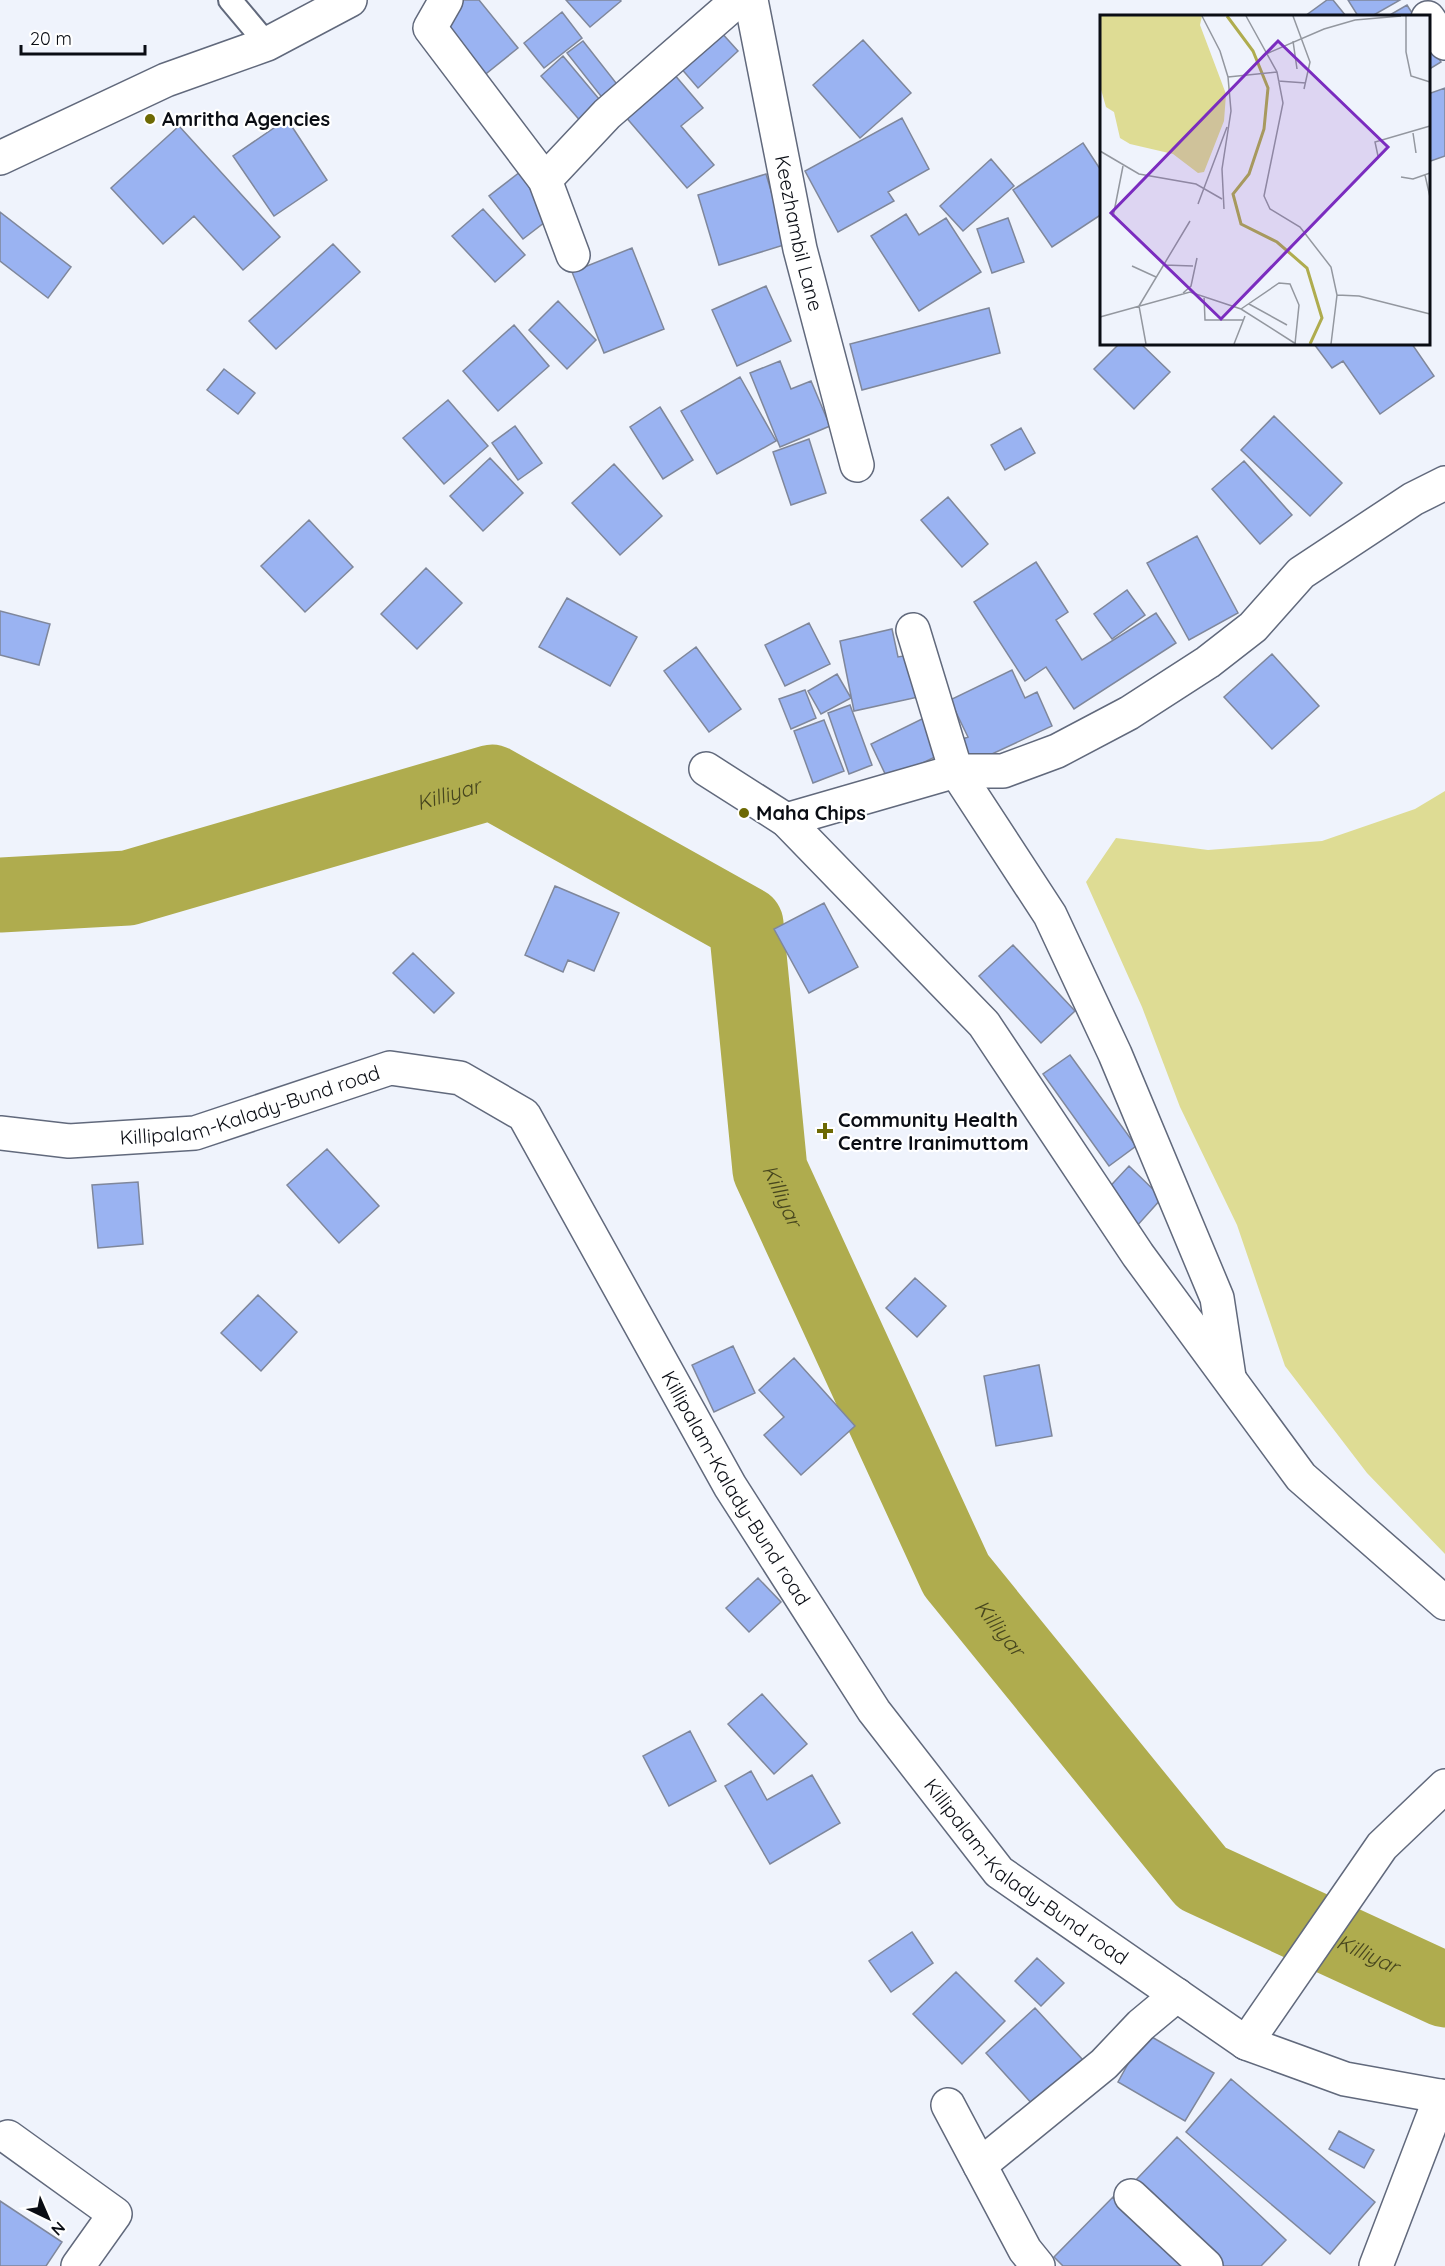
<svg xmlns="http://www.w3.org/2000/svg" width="1445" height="2266" viewBox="0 0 1445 2266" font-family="Quicksand,sans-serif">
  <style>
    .green { fill: #dedc94 }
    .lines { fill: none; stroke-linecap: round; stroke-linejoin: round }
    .river { stroke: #afac4e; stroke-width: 75 }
    .building { fill: #9ab3f2; stroke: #7f879b; stroke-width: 1.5 }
    .service-casing { stroke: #61697c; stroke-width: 26 }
    .minor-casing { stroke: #61697c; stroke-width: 36 }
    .tertiary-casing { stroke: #61697c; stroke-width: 36 }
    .service { stroke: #fff; stroke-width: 22 }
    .minor { stroke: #fff; stroke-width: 33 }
    .tertiary { stroke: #fff; stroke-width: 33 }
    .poi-dot { fill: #6d6903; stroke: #fff; stroke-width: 2 }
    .labels { text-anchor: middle; stroke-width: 4.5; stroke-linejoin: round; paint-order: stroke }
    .poi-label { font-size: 20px; font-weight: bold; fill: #0a0d14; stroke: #fff; text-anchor: start }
    .street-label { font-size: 20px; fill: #0a0d14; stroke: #fff }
    .water-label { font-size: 21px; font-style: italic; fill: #47461e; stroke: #fff }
    .inset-river { fill: none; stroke: #afac4e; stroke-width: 3 }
    .inset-road { fill: none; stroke: #93979f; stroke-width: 1.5 }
    .view { fill: #7b2cbf; fill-opacity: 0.15; stroke: #7b2cbf; stroke-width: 3 }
    .inset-edge { fill: none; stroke: #0a0d14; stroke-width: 3 }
  </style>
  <rect width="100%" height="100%" fill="#eff3fc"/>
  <!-- green -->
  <path class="green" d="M1445,791V1554L1367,1473L1285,1366L1237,1225L1180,1107L1142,1007L1086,882L1116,838L1208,850L1322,841L1415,809Z"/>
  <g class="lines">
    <!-- river -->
    <path class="river" id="s1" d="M0,895L128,888L492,782L746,924L770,1170L956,1575L1202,1878L1445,1990"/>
  </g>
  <!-- building -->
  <path class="building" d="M460,0H479L518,48L482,77L435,21Z
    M566,0H620L621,1L590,27Z
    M1327,0H1333L1346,16H1305Z
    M1348,0H1400L1372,16H1358Z
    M1407,5L1414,16H1388Z
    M562,12L582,38L544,68L524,43Z
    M720,31L738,51L698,88L680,67Z
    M863,40L911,93L860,138L813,85Z
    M583,41L620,88L604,100L567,53Z
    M1428,41L1441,62L1428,70Z
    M563,56L604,105L583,124L541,76Z
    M667,66L703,108L681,126L714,165L687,188L618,108Z
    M1445,88V156L1428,162V94Z
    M902,118L929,169L888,192L894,201L838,232L805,171Z
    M287,119L327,180L274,216L233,156Z
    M179,126L280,237L243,270L194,216L163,244L111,188Z
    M1083,143L1102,172V214L1052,247L1013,190Z
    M991,159L1014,186L963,231L940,206Z
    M520,172L554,215L523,239L489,196Z
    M766,174L787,244L719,265L698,195Z
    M483,209L525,255L495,282L452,236Z
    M0,212L71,267L48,298L0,261Z
    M906,214L919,235L946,218L981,272L919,311L871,236Z
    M1008,218L1024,262L992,273L977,229Z
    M333,244L360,272L276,349L249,321Z
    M632,248L664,329L604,353L572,272Z
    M766,286L791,341L737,366L712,310Z
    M558,301L596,340L567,369L529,330Z
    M989,308L1000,353L862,390L850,344Z
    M514,325L549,366L498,411L463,371Z
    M1119,344H1141L1170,372L1134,409L1094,369Z
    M1314,344H1412L1434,376L1380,414L1343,361L1332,368Z
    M780,361L791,389L811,381L830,426L780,447L750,373Z
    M224,369L255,393L238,414L207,390Z
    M740,377L776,441L717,474L681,411Z
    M448,400L488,446L444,484L403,438Z
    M660,407L693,460L663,479L630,427Z
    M1274,416L1342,483L1310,516L1241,450Z
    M515,426L542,463L518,480L492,443Z
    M1021,428L1035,453L1005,470L991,445Z
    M809,439L826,493L791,505L773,452Z
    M490,458L523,493L483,531L450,496Z
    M1244,461L1292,515L1260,544L1212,489Z
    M614,464L662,516L620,555L572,503Z
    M948,497L988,544L962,567L921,520Z
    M309,520L353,567L305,612L261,566Z
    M1197,536L1238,613L1189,640L1147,563Z
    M1036,562L1068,612L1056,620L1082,660L1156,613L1176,643L1074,709L1046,667L1025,681L974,602Z
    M426,568L462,603L417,649L381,614Z
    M1127,590L1145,615L1112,639L1094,614Z
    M567,598L637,637L610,686L539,647Z
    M0,611L50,624L39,665L0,655Z
    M809,623L830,664L785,686L765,645Z
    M892,629L898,657L915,654L923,696L854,711L840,641Z
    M696,647L741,709L709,732L664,671Z
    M1272,654L1319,706L1272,749L1224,697Z
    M1012,670L1025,698L1037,692L1052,726L966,766L955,742L968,737L950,700Z
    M837,674L851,698L821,714L808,691Z
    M805,690L816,718L791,729L779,699Z
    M850,705L872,765L849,774L828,713Z
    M928,716L945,752L888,780L871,744Z
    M824,720L844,771L813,783L794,731Z
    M555,886L619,913L594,971L568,960L563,972L525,955Z
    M824,903L858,967L809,993L774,929Z
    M1013,945L1075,1011L1041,1043L979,976Z
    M413,953L454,993L434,1013L393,973Z
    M1070,1055L1136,1146L1109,1166L1043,1074Z
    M327,1149L379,1206L339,1243L287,1185Z
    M1129,1166L1162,1198L1135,1228L1101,1196Z
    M138,1182L143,1244L98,1248L92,1185Z
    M915,1278L946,1306L917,1337L886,1308Z
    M258,1295L297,1332L261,1371L221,1333Z
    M733,1346L755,1393L714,1412L692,1365Z
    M794,1358L855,1426L801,1475L764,1435L784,1417L759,1390Z
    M1039,1365L1052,1436L996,1446L984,1376Z
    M758,1578L781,1602L749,1632L726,1608Z
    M762,1694L807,1744L774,1774L728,1724Z
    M690,1731L716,1781L669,1806L643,1756Z
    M751,1771L767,1800L812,1775L840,1823L770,1864L725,1786Z
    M912,1932L933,1963L891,1992L869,1961Z
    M1037,1958L1064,1983L1041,2006L1015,1981Z
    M956,1972L1005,2021L962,2064L913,2014Z
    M1035,2008L1083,2060L1034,2106L986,2053Z
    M1145,2033L1214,2073L1185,2121L1118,2082Z
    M1231,2079L1375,2202L1330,2254L1186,2132Z
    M1339,2131L1374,2150L1364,2168L1329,2149Z
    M1177,2137L1286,2240L1261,2266H1223L1134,2182Z
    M1113,2197L1182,2266H1063L1054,2257Z
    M0,2201L62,2242L46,2266H0Z"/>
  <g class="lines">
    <!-- service casing -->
    <g class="service-casing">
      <path id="service" d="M230,0L267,44"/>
    </g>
    <!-- minor casing -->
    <g class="minor-casing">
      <g id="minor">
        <path d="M446,0L430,28L545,180L573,255"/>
        <path id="s2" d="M751,0L800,249L857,465"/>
        <path d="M1428,18L1445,43"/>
        <path d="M545,180L607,114L738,0"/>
        <path d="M913,630L956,771L1050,915L1115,1054L1217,1298L1229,1377"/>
        <path d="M706,769L786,820L984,1024L1138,1255L1301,1477L1445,1603"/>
        <path d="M786,820L956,771H1003L1057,751L1129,713L1208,662L1253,627L1301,573L1413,499L1445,483"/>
        <path d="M1246,2043L1382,1846L1445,1786"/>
        <path d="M948,2105L1025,2250L1038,2266"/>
        <path d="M8,2137L115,2214L78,2266"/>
        <path d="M980,2165L1104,2064L1141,2025L1177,1995"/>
        <path d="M1131,2196L1206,2266"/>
        <path d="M1376,2266L1441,2096"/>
      </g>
    </g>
    <!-- tertiary casing -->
    <g class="tertiary-casing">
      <g id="tertiary">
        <path d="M0,158L166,80L267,44L350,0"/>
        <path id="s3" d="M0,1133L69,1141L195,1133L390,1068L460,1078L524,1115L730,1486L874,1711L999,1872L1246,2043L1345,2079L1445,2097"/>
      </g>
    </g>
    <!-- service -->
    <use href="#service" class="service"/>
    <!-- minor -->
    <use href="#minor" class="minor"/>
    <!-- tertiary -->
    <use href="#tertiary" class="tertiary"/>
  </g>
  <!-- markers -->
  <g class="poi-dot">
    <circle cx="150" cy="119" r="6"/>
    <circle cx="744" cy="813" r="6"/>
    <path d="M822 1122h6v6h6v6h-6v6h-6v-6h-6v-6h6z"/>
  </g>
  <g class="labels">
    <!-- poi labels -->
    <g class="poi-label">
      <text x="162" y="126">Amritha Agencies</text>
      <text x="756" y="820">Maha Chips</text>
      <text x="838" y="1127">Community Health<tspan x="838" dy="23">Centre Iranimuttom</tspan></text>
    </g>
    <!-- street labels -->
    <g class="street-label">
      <text dy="7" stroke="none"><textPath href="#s2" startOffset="238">Keezhambil Lane</textPath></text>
      <text dy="7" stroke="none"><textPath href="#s3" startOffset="255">Killipalam-Kalady-Bund road</textPath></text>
      <text dy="7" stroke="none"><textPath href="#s3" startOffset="975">Killipalam-Kalady-Bund road</textPath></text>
      <text dy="7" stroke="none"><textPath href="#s3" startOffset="1461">Killipalam-Kalady-Bund road</textPath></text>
    </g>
    <!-- water labels -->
    <g class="water-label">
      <text dy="7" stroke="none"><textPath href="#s1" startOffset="462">Killiyar</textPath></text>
      <text dy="7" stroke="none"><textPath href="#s1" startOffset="1074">Killiyar</textPath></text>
      <text dy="7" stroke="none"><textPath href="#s1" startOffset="1560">Killiyar</textPath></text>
      <text dy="7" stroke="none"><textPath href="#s1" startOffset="2064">Killiyar</textPath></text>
    </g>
  </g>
  <!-- overview -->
  <g transform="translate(1100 15)">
    <rect width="330" height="330" fill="#eff3fc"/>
    <path d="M0,1H102L100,10L126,79L124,106L104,157L98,158L73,139L30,129L20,123L14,97L6,92L0,71Z" fill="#dedc94"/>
    <path class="inset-river" d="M127,1L153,36L168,73L164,114L149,159L133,179L141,209L177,227L207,253L222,303L210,329"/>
    <path class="inset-road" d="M102,1L120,36L128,62L131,96L122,154L124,194M146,1L177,57L183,88L164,181L170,194L200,212L231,252L237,280L231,329M193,1L210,47L204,74M306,1V37L311,61L330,67M193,26L197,54M166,39L224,14L255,5L301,1M128,62L177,57M178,66L206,68M313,118L316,138M0,136L39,159L96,169L122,184M278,141L275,127L330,111M325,160L330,182M301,162L313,164L330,158M98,189L127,112M13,202L23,151M64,250L93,251M32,251L56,262M83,278L91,271L97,243M237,280L259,281L330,299M104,281L105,305H143M149,289L187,310M141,294L179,268L190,269L199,290L195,329M0,302L90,277L141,294L196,329M46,329L39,291L90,206M134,329L145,301"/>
    <path class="view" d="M178,26L288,132L121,304L11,198Z"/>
    <rect width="330" height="330" class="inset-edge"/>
  </g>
  <!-- north arrow -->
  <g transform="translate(48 2218) rotate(136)" stroke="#ffffff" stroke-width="4.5" paint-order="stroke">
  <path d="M0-4.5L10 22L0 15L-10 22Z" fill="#0a0d14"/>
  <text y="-9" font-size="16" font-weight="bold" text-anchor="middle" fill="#0a0d14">N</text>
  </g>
  <!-- scale -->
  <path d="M21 45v9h124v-9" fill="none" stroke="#0a0d14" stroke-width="3"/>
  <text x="30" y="45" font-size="18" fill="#0a0d14" stroke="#ffffff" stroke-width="4.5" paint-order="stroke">20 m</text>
</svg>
